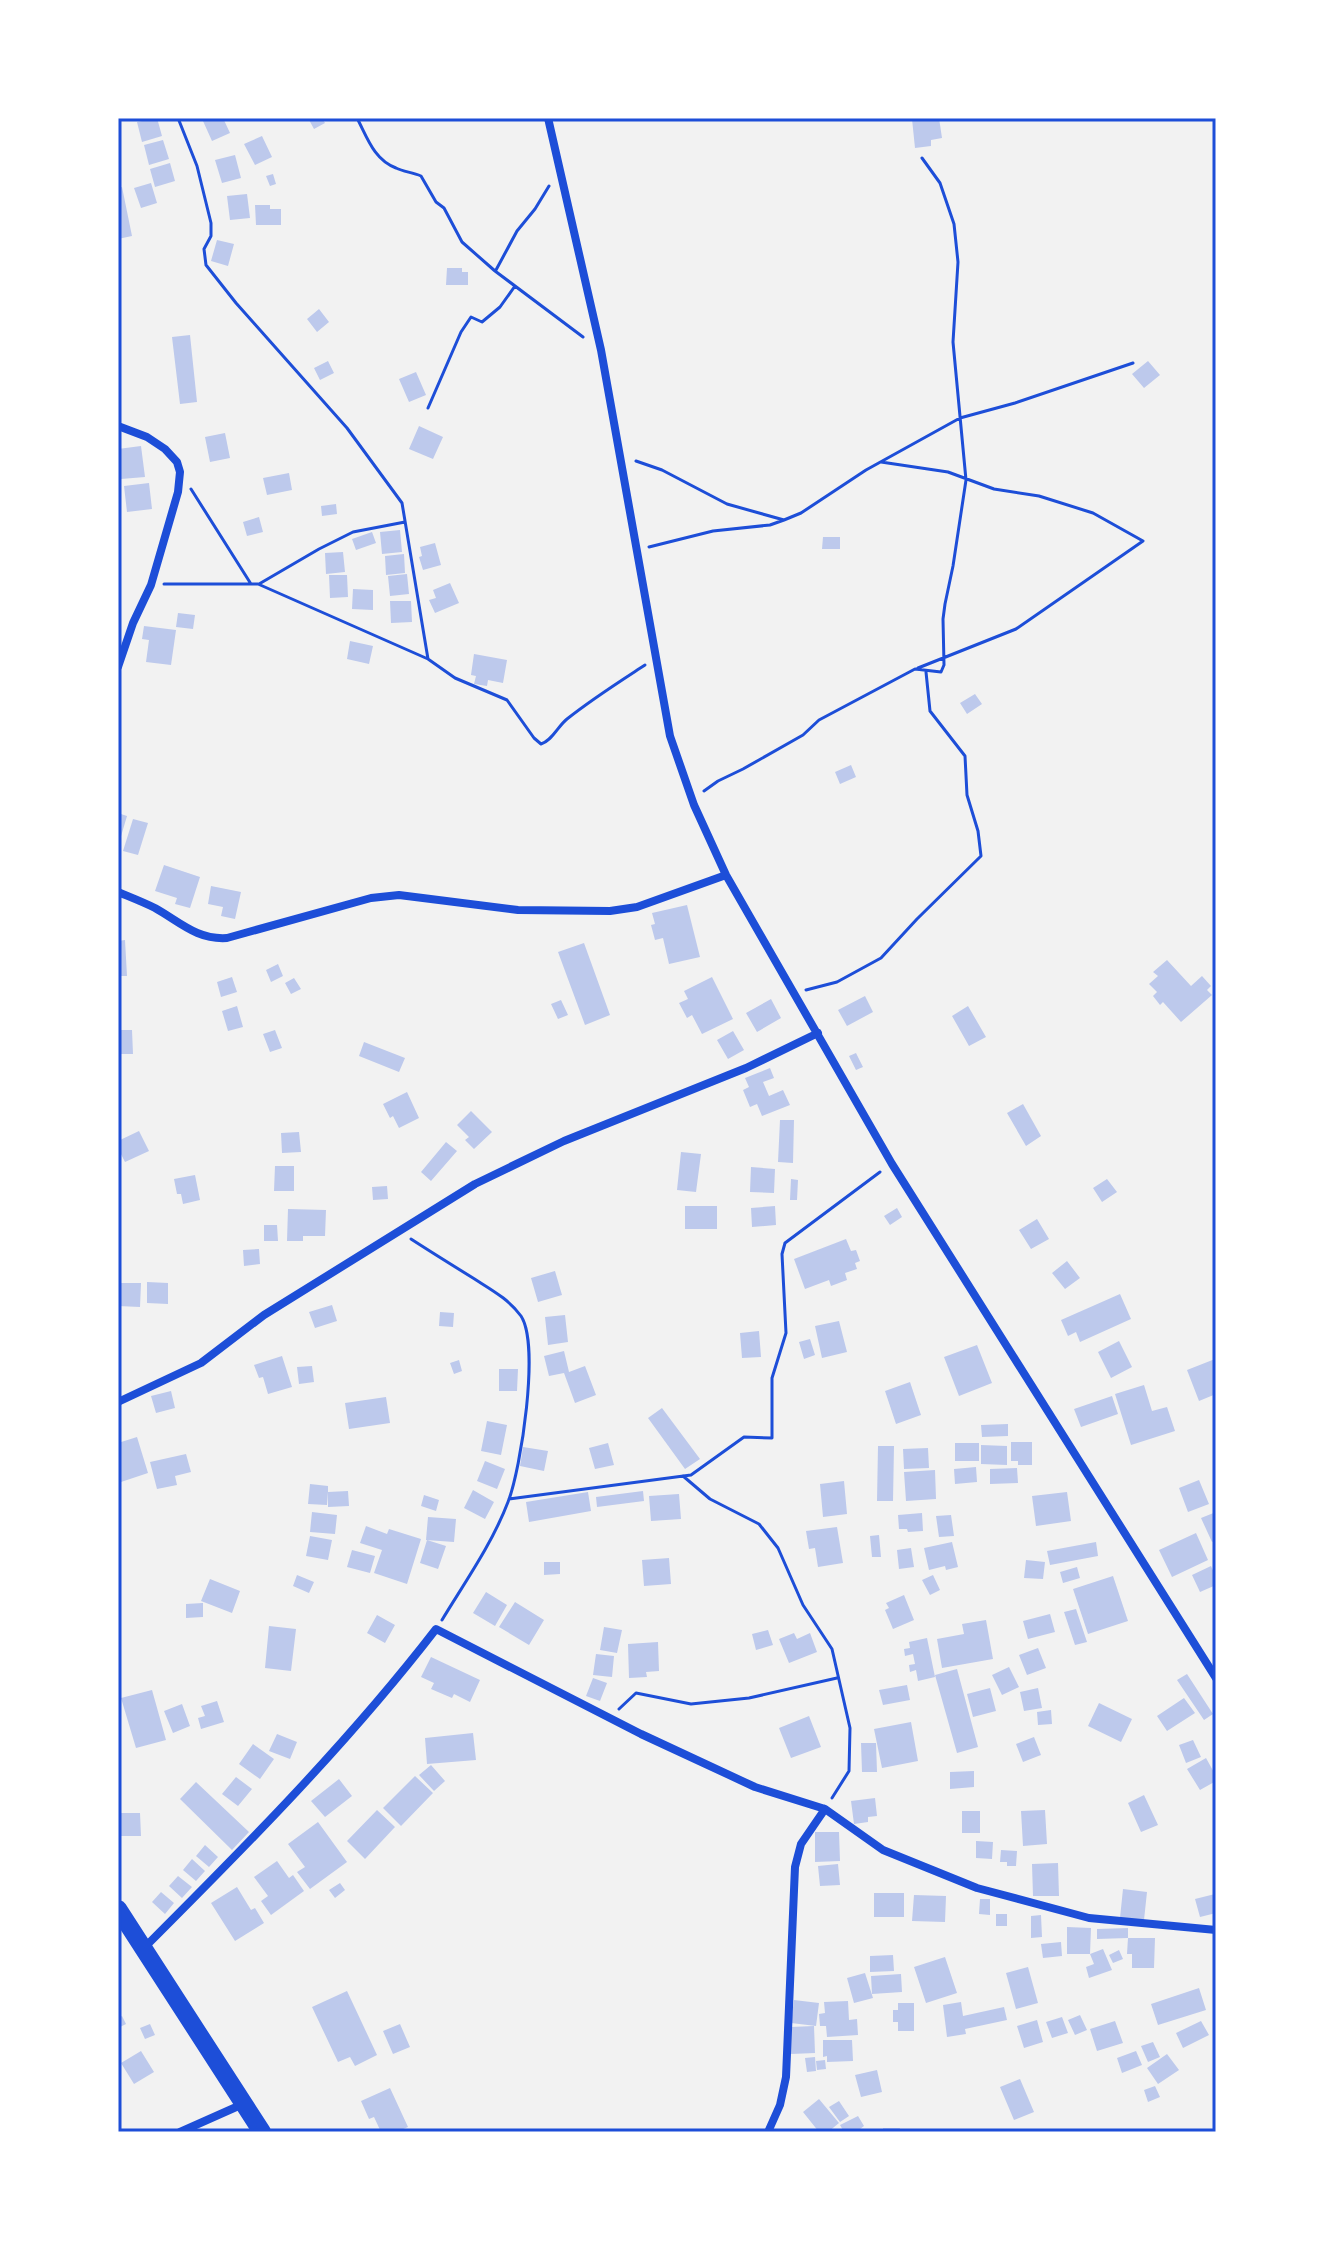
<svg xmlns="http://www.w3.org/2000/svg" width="1334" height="2250" viewBox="0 0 1334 2250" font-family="'Open Sans',sans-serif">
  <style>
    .building { fill: #bdc9ec }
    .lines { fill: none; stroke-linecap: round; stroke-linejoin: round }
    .path { stroke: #1d4ed8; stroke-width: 3 }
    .minor { stroke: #1d4ed8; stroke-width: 8 }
    .trunk { stroke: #1d4ed8; stroke-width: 18 }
    .neatline { fill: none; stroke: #1d4ed8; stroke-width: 3 }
  </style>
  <rect width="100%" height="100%" fill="#f2f2f2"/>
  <!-- building -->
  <path class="building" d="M157,118L162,136L142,142L137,122Z
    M209,118H223L230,133L212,141L203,121Z
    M308,118H322L325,123L314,129Z
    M939,118L942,138L931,140V146L915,148L912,119Z
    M262,136L272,157L255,165L244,144Z
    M163,140L169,159L149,165L144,145Z
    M235,155L241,178L222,183L215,160Z
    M170,163L175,181L155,187L150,169Z
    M273,174L276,184L270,186L266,176Z
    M151,183L157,203L141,208L134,188Z
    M122,187L132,236L118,239V188Z
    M247,194L250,218L230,220L227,196Z
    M255,205H270V209H281V225H256Z
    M217,240L234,244L228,266L211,261Z
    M447,268H462V272H468V285H446Z
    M319,309L329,322L317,332L307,319Z
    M190,335L197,402L180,404L172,337Z
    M328,361L334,373L320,380L314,368Z
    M1148,361L1160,375L1144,388L1132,374Z
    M416,372L426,395L409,402L399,379Z
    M419,426L443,437L433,459L409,449Z
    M225,433L230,458L210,462L205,437Z
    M141,446L145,477L121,479L118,449Z
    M289,473L292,490L267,495L263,478Z
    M149,483L152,509L127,512L124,486Z
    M336,504L337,514L322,516L321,506Z
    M259,517L263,532L247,536L243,522Z
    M400,530L402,552L382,554L380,532Z
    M372,532L376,543L356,550L352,539Z
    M823,537H840V549H822Z
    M435,543L441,565L423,570L419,557L422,556L420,547Z
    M343,552L345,572L326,574L325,553Z
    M404,554L405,573L386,575L385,556Z
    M407,574L409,594L390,596L388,576Z
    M329,575H347L348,597L330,598Z
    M450,583L459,603L435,613L429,600L436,598L433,590Z
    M353,589L373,590V610L352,609Z
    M390,601H411L412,622L391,623Z
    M178,613L195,615L193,629L176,627Z
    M144,626L176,630L171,665L146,662L149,640L142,639Z
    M350,641L373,646L369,664L347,659Z
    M474,654L507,660L503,683L488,680L487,686L474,684L476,676L471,675Z
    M975,694L982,704L967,714L960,703Z
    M851,765L856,777L840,784L835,772Z
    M118,813L127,816L119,843H118Z
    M133,819L148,823L138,855L123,851Z
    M164,865L200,877L190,908L175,904L177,898L155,891Z
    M211,886L241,892L235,919L221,916L223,907L208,904Z
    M687,905L700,957L669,964L663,938L655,940L651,925L655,924L652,913Z
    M125,940L127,976H118V941Z
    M584,943L610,1015L585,1025L558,952Z
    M1167,960L1191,986L1202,976L1211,986L1207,990L1212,995L1181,1022L1163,1002L1160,1005L1153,996L1157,992L1149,984L1158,976L1153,972Z
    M278,964L283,976L271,982L266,970Z
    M232,977L237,992L221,997L217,982Z
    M712,977L733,1019L702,1034L692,1015L687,1018L679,1003L688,999L684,991Z
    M294,978L301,989L291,994L285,983Z
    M865,996L873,1012L847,1026L838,1010Z
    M771,999L781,1018L757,1032L746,1013Z
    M561,1000L568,1015L558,1019L551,1004Z
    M237,1006L243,1027L228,1031L222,1011Z
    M968,1006L986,1037L969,1046L952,1016Z
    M118,1030H132L133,1054H118Z
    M275,1030L282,1048L270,1052L263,1034Z
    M733,1031L744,1050L728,1059L717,1040Z
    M364,1042L405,1058L399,1072L359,1056Z
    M856,1053L863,1067L856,1070L849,1056Z
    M770,1068L774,1078L763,1082L769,1096L783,1090L790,1105L762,1116L757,1104L750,1107L743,1090L749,1087L745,1078Z
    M407,1092L419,1118L399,1128L393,1116L390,1118L383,1104Z
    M1023,1104L1041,1136L1026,1146L1007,1113Z
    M471,1111L492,1132L474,1149L465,1140L469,1137L457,1125Z
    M780,1120H794L793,1163L778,1162Z
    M139,1131L149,1151L125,1162L118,1148V1141Z
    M299,1132L301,1152L282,1153L281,1133Z
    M446,1142L457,1151L431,1181L421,1172Z
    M681,1152L701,1154L696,1192L677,1190Z
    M275,1166H294V1191H274Z
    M751,1167L775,1169L774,1193L750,1192Z
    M195,1175L200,1200L183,1204L181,1194H177L174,1179Z
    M791,1179L798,1180L797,1200H790Z
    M1107,1179L1117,1192L1102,1202L1093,1188Z
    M387,1186L388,1199L373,1200L372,1187Z
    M685,1206H717V1229H685Z
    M775,1206L776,1225L752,1227L751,1208Z
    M897,1208L902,1217L890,1225L884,1216Z
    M288,1209L326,1210L325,1236H303V1241H287Z
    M1037,1219L1049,1239L1031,1249L1019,1230Z
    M264,1225H277L278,1241H264Z
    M846,1239L851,1251L856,1250L860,1261L855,1263L857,1269L845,1273L847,1280L831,1286L829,1280L805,1289L794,1259Z
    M259,1249L260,1264L244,1266L243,1250Z
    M1067,1261L1080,1278L1065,1289L1052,1273Z
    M555,1271L562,1295L538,1302L531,1278Z
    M147,1282L168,1283V1304L147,1303Z
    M118,1283H141L140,1307L118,1306Z
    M1120,1294L1131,1319L1080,1342L1076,1332L1068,1336L1061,1320Z
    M332,1305L337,1321L315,1328L309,1312Z
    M440,1312L454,1313L453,1327L439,1326Z
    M565,1315L568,1342L548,1345L545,1317Z
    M839,1321L847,1352L822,1358L815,1326Z
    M759,1331L761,1357L742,1358L740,1333Z
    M810,1339L815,1355L804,1359L799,1342Z
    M1119,1341L1132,1367L1111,1378L1098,1352Z
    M977,1345L992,1383L959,1396L944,1357Z
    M564,1351L569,1372L585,1366L596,1395L575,1403L564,1373L549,1376L544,1356Z
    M282,1356L292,1387L268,1394L263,1377L259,1378L254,1365Z
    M1215,1359L1216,1394L1199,1401L1187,1370Z
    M459,1360L462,1371L454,1374L450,1363Z
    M312,1366L314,1382L299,1384L297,1367Z
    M499,1369H518L517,1391H499Z
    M910,1382L921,1415L896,1424L885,1391Z
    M1144,1385L1152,1411L1167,1407L1175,1431L1131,1445L1115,1394Z
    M171,1391L175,1408L156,1413L151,1396Z
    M1112,1396L1118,1414L1081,1427L1074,1409Z
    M386,1397L390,1423L349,1429L345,1403Z
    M662,1408L700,1459L685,1469L648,1418Z
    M487,1421L507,1425L501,1455L481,1451Z
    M1008,1424V1436L982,1437L981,1425Z
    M137,1437L148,1473L118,1483V1443Z
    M1011,1442H1032V1465H1018V1461H1011Z
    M608,1443L614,1465L595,1469L589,1448Z
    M955,1443H979V1461H955Z
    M981,1445L1007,1446V1465L981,1464Z
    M878,1446H894L893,1501H877Z
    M523,1447L548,1451L544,1471L520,1466Z
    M928,1448L929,1468L904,1469L903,1449Z
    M186,1454L191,1472L175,1476L177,1485L157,1489L150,1462Z
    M485,1461L505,1469L497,1489L477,1481Z
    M976,1467L977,1482L955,1484L954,1469Z
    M1017,1468L1018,1483L990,1484V1469Z
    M935,1470L936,1499L906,1501L904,1472Z
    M1199,1480L1209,1504L1188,1512L1179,1488Z
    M844,1481L847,1514L823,1517L820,1484Z
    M310,1484L328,1486V1492L348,1491L349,1506L328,1507V1492L327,1505L308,1504Z
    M473,1490L494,1502L485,1519L464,1508Z
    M643,1491L644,1501L597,1507L596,1497Z
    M588,1492L591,1511L529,1522L526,1502Z
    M1067,1492L1071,1521L1036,1526L1032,1496Z
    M679,1494L681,1519L651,1521L649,1496Z
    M424,1495L439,1500L436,1511L421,1506Z
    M312,1512L337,1515L335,1534L310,1532Z
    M1216,1512V1540L1212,1542L1201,1518Z
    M922,1513L923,1531L908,1532L907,1529H899L898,1515Z
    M951,1515L954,1536L939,1537L936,1516Z
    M428,1517L456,1519L454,1542L426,1540Z
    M366,1526L387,1534L389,1529L421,1539L407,1584L374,1573L382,1550L360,1543Z
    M837,1527L843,1563L818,1567L815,1548L809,1549L806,1531Z
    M1196,1533L1208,1560L1172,1577L1159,1550Z
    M879,1535L881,1557H872L870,1536Z
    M310,1536L332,1540L328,1560L306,1556Z
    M427,1540L446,1546L438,1569L420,1563Z
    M952,1542L958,1567L946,1570L945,1566L929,1570L924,1548Z
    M1096,1542L1098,1556L1050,1565L1047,1551Z
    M911,1548L914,1567L899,1569L897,1550Z
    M352,1550L375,1556L370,1573L347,1567Z
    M669,1558L671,1584L644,1586L642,1560Z
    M1026,1560L1045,1562L1043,1579L1024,1578Z
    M544,1562H560V1574L544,1575Z
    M1211,1566L1216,1577V1585L1200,1592L1192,1575Z
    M1077,1567L1080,1578L1063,1583L1060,1572Z
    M297,1575L314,1582L309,1593L293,1586Z
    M933,1575L940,1590L930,1595L922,1580Z
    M1113,1576L1128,1621L1088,1634L1073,1589Z
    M210,1579L240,1591L232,1613L201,1601Z
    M486,1592L507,1605L495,1626L473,1613Z
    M904,1595L914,1620L893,1629L885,1610L889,1608L886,1603Z
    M515,1602L544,1620L529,1645L499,1627Z
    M203,1603V1617L186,1618V1604Z
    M1076,1609L1087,1642L1075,1645L1064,1612Z
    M1050,1614L1055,1632L1028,1639L1023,1621Z
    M377,1615L395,1625L385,1643L367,1633Z
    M986,1620L993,1659L942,1668L937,1639L964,1634L962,1624Z
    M269,1626L296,1629L291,1671L265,1668Z
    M604,1627L622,1630L617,1653L600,1650Z
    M768,1630L773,1645L756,1650L752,1634Z
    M794,1633L797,1639L810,1633L817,1652L789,1663L779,1639Z
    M927,1638L935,1677L918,1681L916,1670L910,1672L909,1665L915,1664L913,1654L905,1656L904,1649L910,1648L909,1642Z
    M658,1642L659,1671L646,1672L647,1677L629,1678L628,1644Z
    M1038,1648L1046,1668L1027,1675L1019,1655Z
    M596,1654L614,1656L612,1677L593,1675Z
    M431,1657L480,1680L470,1702L454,1694L452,1698L431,1689L434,1683L421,1677Z
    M1009,1667L1019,1687L1002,1695L992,1675Z
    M957,1669L978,1747L957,1753L935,1675Z
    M1187,1674L1213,1714L1204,1720L1177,1680Z
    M593,1678L607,1683L600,1701L586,1696Z
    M907,1685L910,1700L883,1705L879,1690Z
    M990,1688L996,1711L973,1717L967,1694Z
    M1038,1688L1042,1708L1024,1711L1020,1692Z
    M152,1690L166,1740L136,1748L121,1698Z
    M1184,1698L1195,1713L1167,1731L1157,1716Z
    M217,1701L224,1722L201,1729L198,1718L205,1716L201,1706Z
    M1099,1703L1132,1719L1121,1742L1088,1726Z
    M182,1704L190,1726L173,1733L164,1711Z
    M1051,1710L1052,1724L1038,1725L1037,1712Z
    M809,1716L821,1747L791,1758L779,1728Z
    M911,1722L918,1761L882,1768L874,1729Z
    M473,1733L476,1760L427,1764L425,1738Z
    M277,1734L297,1742L290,1759L269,1751Z
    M1034,1737L1041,1755L1023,1762L1016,1744Z
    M1193,1740L1201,1757L1186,1763L1179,1745Z
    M861,1743H876L877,1772H862Z
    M253,1744L274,1759L260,1779L239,1764Z
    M1206,1758L1216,1776V1781L1200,1790L1187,1769Z
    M431,1765L445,1781L434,1791L419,1775Z
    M974,1771V1787L950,1789V1772Z
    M415,1776L433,1793L401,1826L383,1808Z
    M236,1777L252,1789L238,1806L222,1794Z
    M339,1779L352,1796L325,1817L311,1801Z
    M196,1782L249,1832L232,1850L180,1799Z
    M1144,1795L1158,1825L1141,1832L1128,1803Z
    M875,1798L877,1816L868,1817V1822L854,1824L851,1801Z
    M377,1810L395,1827L365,1859L347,1841Z
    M1045,1810L1047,1844L1023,1846L1021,1811Z
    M962,1811H980V1833H962Z
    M121,1813H140L141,1836H121Z
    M318,1822L347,1862L310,1889L297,1872L305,1867L288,1844Z
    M815,1832H839L840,1861L815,1862Z
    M976,1841L993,1842L992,1859L976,1858Z
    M205,1845L218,1857L209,1867L196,1856Z
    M1001,1850L1017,1851L1016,1866H1007V1862H1000Z
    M192,1859L205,1871L196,1881L183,1870Z
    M277,1861L289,1878L293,1875L304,1891L271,1915L261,1901L268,1896L254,1877Z
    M1058,1863L1059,1896H1033L1032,1864Z
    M838,1864L840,1885L820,1886L818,1866Z
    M178,1876L192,1887L182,1898L169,1886Z
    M340,1883L345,1890L335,1898L329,1890Z
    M237,1887L251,1910L255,1908L264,1923L235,1941L211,1903Z
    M1123,1889L1147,1892L1144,1920L1120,1918Z
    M161,1892L174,1903L165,1914L152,1902Z
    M874,1893H904V1917H874Z
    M1215,1894L1216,1913L1200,1917L1195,1899Z
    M914,1895L946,1896L945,1922L912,1921Z
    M980,1899H990V1915L979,1914Z
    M996,1914H1007V1926H996Z
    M1041,1915L1042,1937L1031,1938V1916Z
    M1067,1927L1091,1928L1090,1954H1067Z
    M1128,1928V1938H1155L1154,1968H1132V1954H1127L1128,1938L1097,1939V1929Z
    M1061,1942L1062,1956L1043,1958L1041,1944Z
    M1103,1949L1112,1970L1089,1978L1086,1967L1094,1964L1090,1954Z
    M1119,1950L1123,1959L1113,1963L1109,1955Z
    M893,1955L894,1971L870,1972V1956Z
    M945,1957L957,1993L926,2003L914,1967Z
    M1028,1967L1038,2003L1016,2009L1006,1973Z
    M865,1973L873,1998L854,2003L847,1978Z
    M901,1974L902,1992L872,1994L871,1976Z
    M1199,1988L1206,2010L1158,2025L1151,2004Z
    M347,1991L377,2055L355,2066L350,2057L338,2062L312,2007Z
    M794,2000L819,2003L816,2026L791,2023Z
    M848,2001L849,2020L857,2019L858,2035L827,2037L826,2026H820L819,2014L825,2013L824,2002Z
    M961,2002L963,2016L1004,2007L1007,2020L965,2029L966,2034L947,2037L943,2005Z
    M898,2003H914V2031H898V2022H893V2010H898Z
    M1080,2015L1087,2030L1075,2035L1068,2020Z
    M122,2016L126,2024L118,2028V2018Z
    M1062,2017L1068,2033L1052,2038L1046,2022Z
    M1037,2020L1043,2042L1024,2048L1017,2026Z
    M1115,2021L1123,2043L1097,2051L1090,2029Z
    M1201,2021L1209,2035L1183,2048L1176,2033Z
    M150,2024L155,2035L145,2039L140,2028Z
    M400,2024L410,2047L393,2054L383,2031Z
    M814,2026L815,2053L791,2054V2027Z
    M823,2040H852L853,2061L827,2062V2056L823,2057Z
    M1153,2042L1160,2057L1148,2062L1141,2046Z
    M141,2051L154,2072L134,2084L121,2063Z
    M1136,2051L1142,2065L1122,2073L1117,2058Z
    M1167,2054L1179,2070L1158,2084L1147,2068Z
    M815,2057L816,2071L807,2072L805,2058Z
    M825,2060L826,2069L817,2070L816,2061Z
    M877,2070L882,2092L861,2097L855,2075Z
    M1020,2079L1034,2112L1014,2120L1000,2087Z
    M1155,2086L1160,2097L1148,2102L1144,2090Z
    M390,2088L408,2127L396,2132H381L374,2117L369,2119L361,2101Z
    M819,2099L839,2123L828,2132H819L803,2112Z
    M839,2101L849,2116L840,2122L829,2107Z
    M858,2116L864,2126L856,2132H844L840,2125Z
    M883,2128H900L899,2132H883Z"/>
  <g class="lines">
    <!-- path -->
    <path class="path" d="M178,118L197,166L211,223V236L204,249L206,265L236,303L347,428L402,503L428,659L455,678L507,700L534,738L541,744C552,741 558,726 567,719C592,699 619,682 645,665
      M357,118C367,137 374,160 396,168C404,172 412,172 421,176L436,202L444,208L462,242L495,271L583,337
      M496,270L517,231L535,209L549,186
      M428,408L461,332L471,317L482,322L500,307L515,286
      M636,461L662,470L727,504L784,520
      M881,462L948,472L994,489L1039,496L1093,513L1143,541L1016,629L918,668
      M191,489L251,584
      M649,547L713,531L770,525L784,520L801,513L866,470L960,418L1015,403L1133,363
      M164,584H258L428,659
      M259,584L319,549L353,532L405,522
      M704,791L718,781L743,769L803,735L819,720L915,669L941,672L944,665L943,619L945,604L953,566L966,480L953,342L958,262L954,224L940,183L922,158
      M806,990L837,982L881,958L917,919L981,856L978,831L967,795L965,756L930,711L926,672
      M411,1239C431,1252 452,1265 473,1278C490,1289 509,1299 521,1316C540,1345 521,1469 508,1502C492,1544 465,1582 442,1620
      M683,1476L710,1499L759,1524L778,1548L803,1605L832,1649L850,1728L849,1771L832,1798
      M509,1499L691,1475L744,1437L772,1438V1378L786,1333L782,1254L785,1243L880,1172
      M619,1709L636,1693L691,1704L749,1698L837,1678"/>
    <!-- minor -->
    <path class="minor" d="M548,118L601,350L670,736L694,805L726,875L892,1164L1216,1678
      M118,426L147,437L165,449L177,462L180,472L178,492L151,585L133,623L118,667
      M118,892C130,897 143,902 155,908C180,922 197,940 227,938L371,898L399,895L518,910L610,911L637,907L726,875
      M118,1402L201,1363L264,1315L475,1184L564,1141L746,1068L818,1033
      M144,1948C246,1846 348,1743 436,1629L641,1734L755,1787L825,1809L883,1850L977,1888L1089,1918L1216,1930
      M180,2132L243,2104
      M768,2132L780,2105L786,2077L795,1867L801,1844L825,1809"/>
    <!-- trunk -->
    <path class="trunk" d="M118,1909L262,2132"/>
  </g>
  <!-- border -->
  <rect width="1334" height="2250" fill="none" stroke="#ffffff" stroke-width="240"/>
  <rect x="120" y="120" width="1094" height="2010" class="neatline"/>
</svg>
